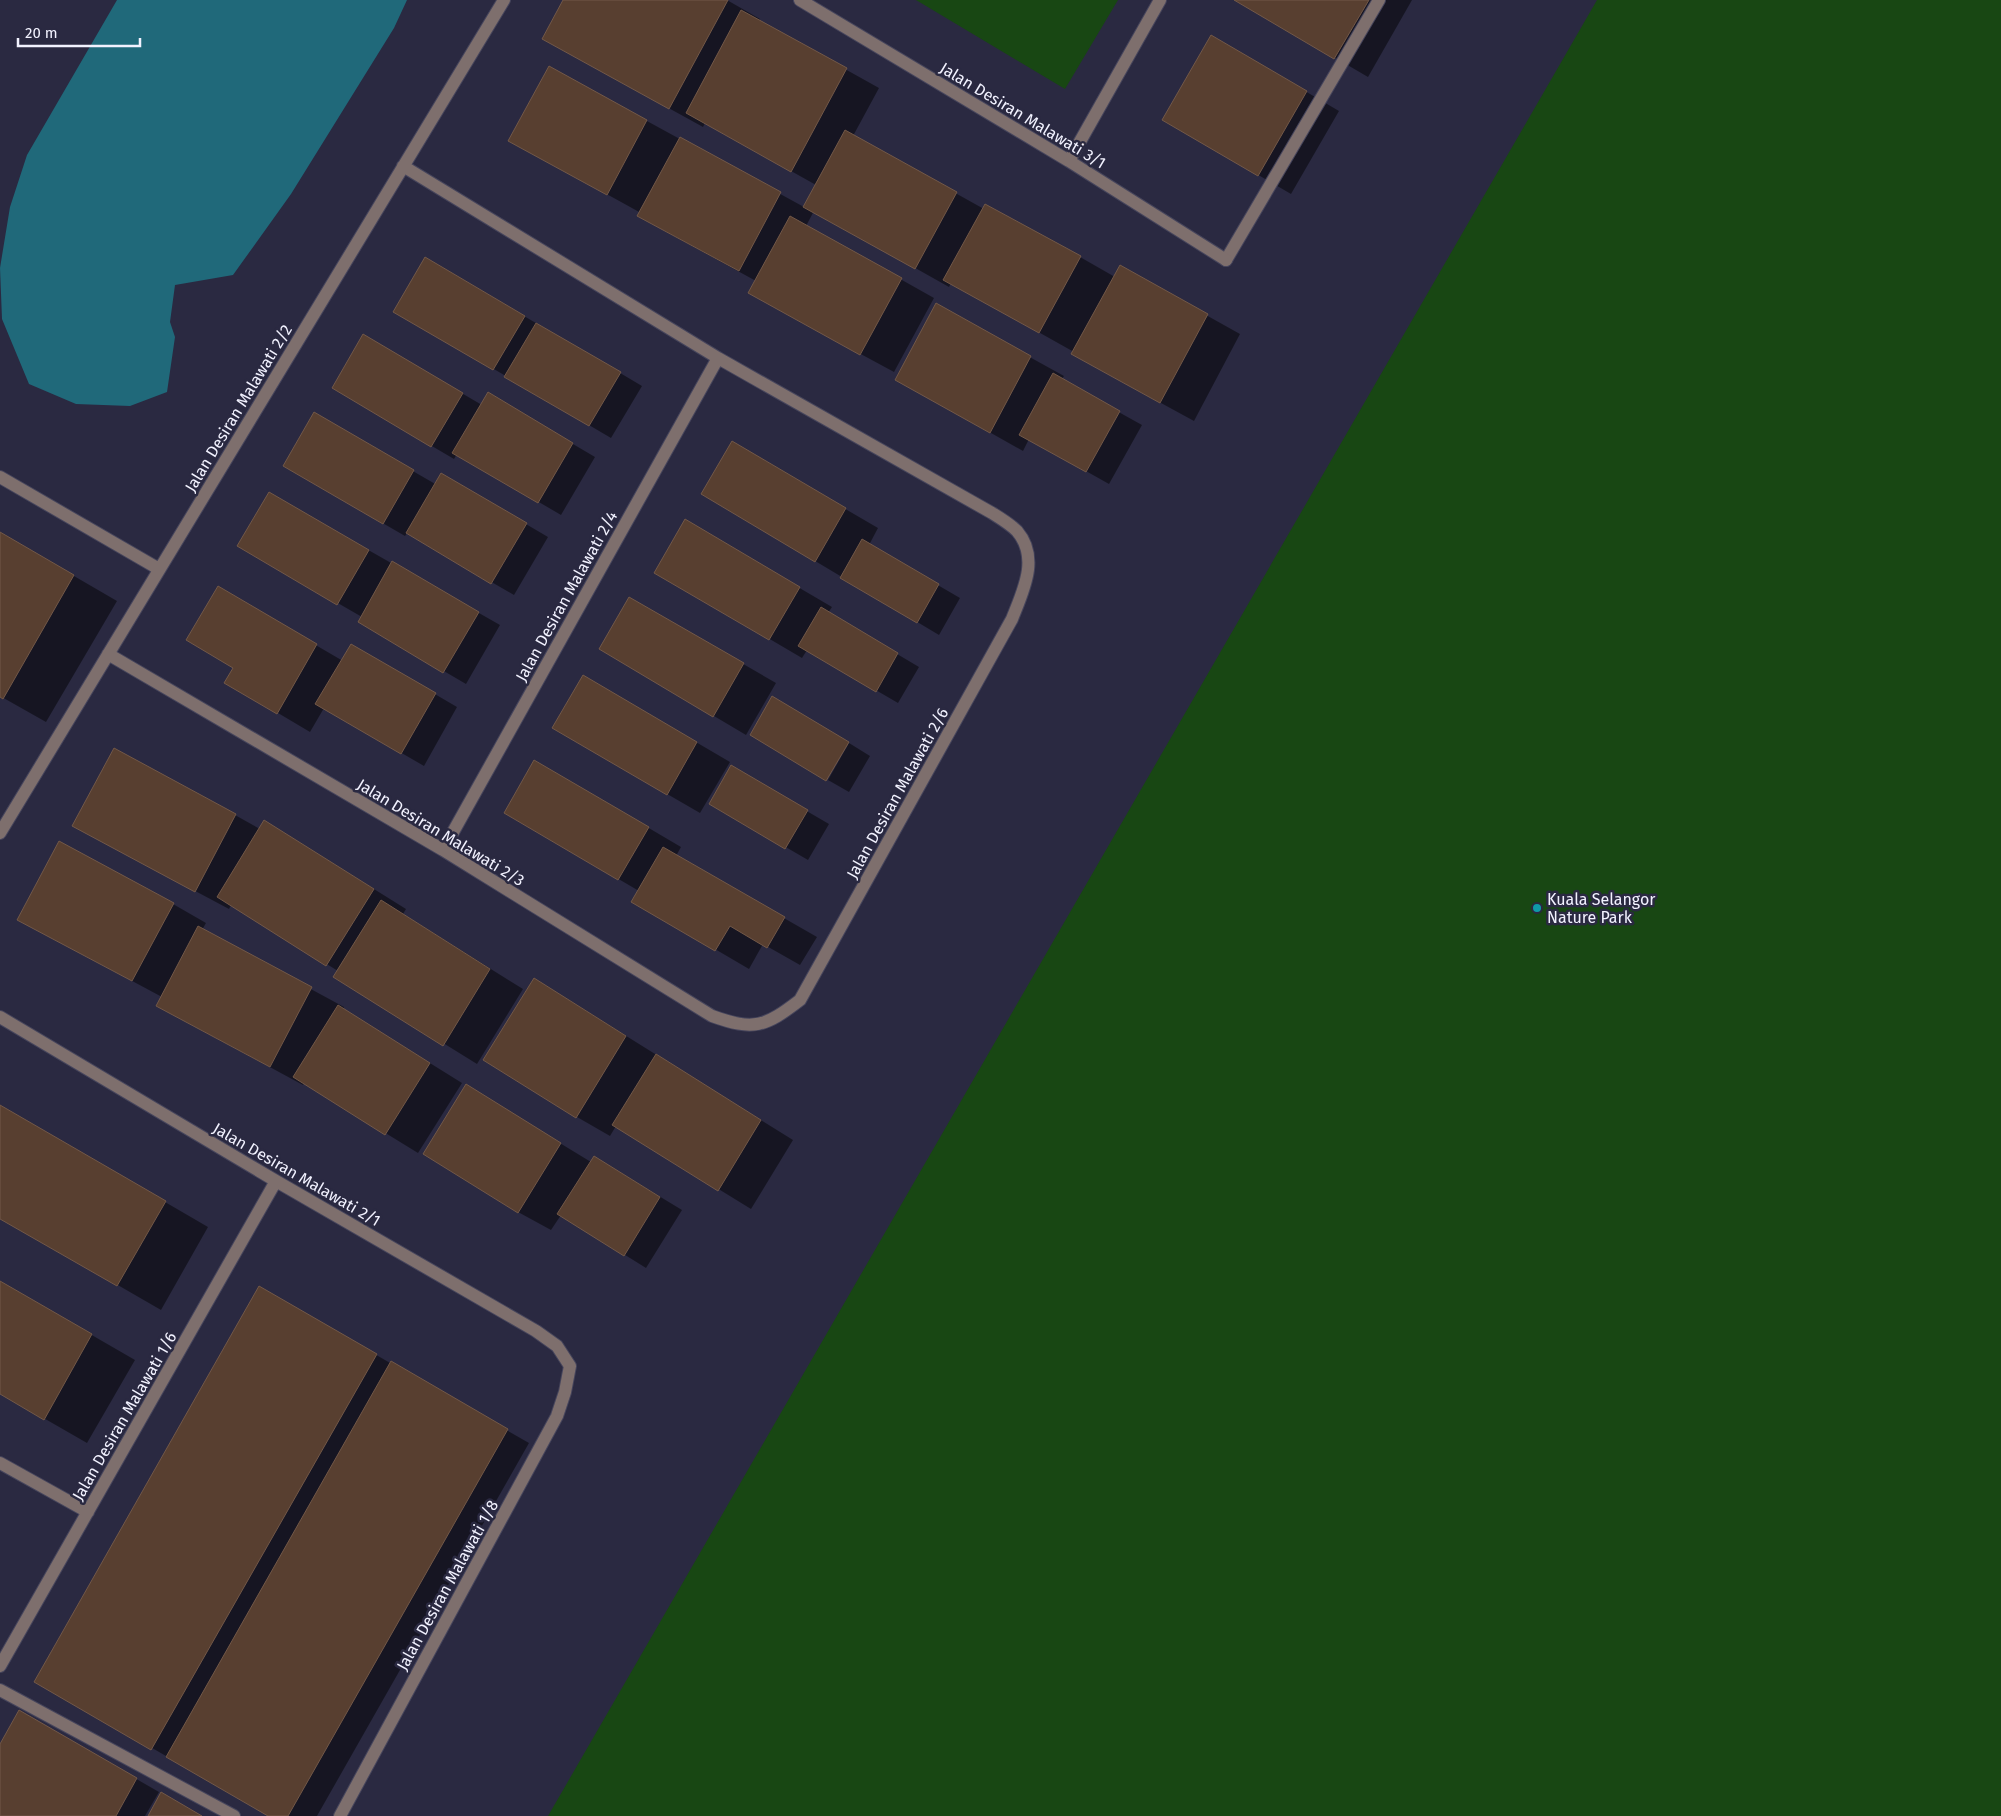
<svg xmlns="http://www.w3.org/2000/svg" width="2001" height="1816" viewBox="0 0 2001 1816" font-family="'Fira Sans',sans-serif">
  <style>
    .green { fill: #184713 }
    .water { fill: #20697a }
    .shadow { fill: #0007 }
    .building { fill: #583f30; stroke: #725848 }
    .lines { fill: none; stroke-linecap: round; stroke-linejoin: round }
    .lane-casing { stroke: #46455c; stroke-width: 14 }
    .street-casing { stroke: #46455c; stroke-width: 14 }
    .lane { stroke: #7e6f6d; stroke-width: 12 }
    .street { stroke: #7e6f6d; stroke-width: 12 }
    .culture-dot { fill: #0f9aa8; stroke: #2a2941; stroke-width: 2 }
    .labels { text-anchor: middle; stroke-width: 5; stroke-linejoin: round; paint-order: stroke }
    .street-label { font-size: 16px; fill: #f2f2ff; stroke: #2a2941 }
    .poi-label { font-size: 16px; fill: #f2f2ff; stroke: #2a2941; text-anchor: start }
  </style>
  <rect width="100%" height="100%" fill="#2a2941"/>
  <!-- green -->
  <path class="green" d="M916,0H1118L1065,89Z
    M1597,0H2001V1816H548Z"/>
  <!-- water -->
  <path class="water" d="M117,0H407L394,28L291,194L233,275L175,285L170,322L175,337L167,392L130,406L76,404L29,384L2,319L0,268L10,207L27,155Z"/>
  <!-- shadow -->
  <path class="shadow" d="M564,0H727L760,19L759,21L879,88L853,136L984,209L1080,257L1115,277L1120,267L1240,334L1194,421L1106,373L1074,352L951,283L949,287L814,211L806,226L934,298L894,372L783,312L756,281L672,235L639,216L641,213L543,159L550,68L804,207L816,185L705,123L703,127L576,57Z
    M1236,0H1412L1368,77Z
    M1211,36L1339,111L1291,194L1164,120Z
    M448,271L642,386L611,438L395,311Z
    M936,305L1064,376L1061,380L1142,425L1109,484L1029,439L1023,451L929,398Z
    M364,336L482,405L488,394L595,457L561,515L457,454L454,459L333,388Z
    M314,414L437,485L442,475L548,537L514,595L407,533L405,536L284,466Z
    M732,443L878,528L869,545L960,598L939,635L703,494Z
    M270,494L500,625L466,684L360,622L362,617L239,546Z
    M685,521L832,607L828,613L919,667L898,703L807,650L802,658L656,572Z
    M0,533L117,601L46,722L0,696Z
    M218,588L343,661L351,645L457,707L424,766L324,708L310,732L226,682L234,668Z
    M629,598L776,683L746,735L714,716Z
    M583,676L730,762L700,813L553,728Z
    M849,743L870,756L849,792L828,780Z
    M535,761L681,847L676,856L817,937L800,965L763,944L749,969L633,901L639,891L506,813Z
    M731,767L829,824L808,860L710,803Z
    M235,815L260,829L265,822L297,841L406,909L403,914L523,989L477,1064L335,976L338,971L231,905L229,909L107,844Z
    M173,904L206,923L202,930L344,1007L343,1009L462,1083L418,1153L304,1083L303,1085L190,1024L162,997L52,938Z
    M567,999L793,1140L751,1209L616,1126L610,1136L577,1117Z
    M466,1086L591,1162L616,1170L682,1210L646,1268L561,1215L551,1230L518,1212Z
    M0,1106L208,1227L161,1310L0,1217Z
    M0,1282L135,1360L87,1443L0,1393Z
    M260,1288L529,1443L317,1816H270L36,1681Z
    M20,1712L159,1792L145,1816H0V1747Z"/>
  <!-- building -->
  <path class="building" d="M563,0H728L669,109L542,39Z
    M1234,0H1369L1334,59Z
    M741,10L847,68L791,172L686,113Z
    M1211,35L1307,91L1258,176L1162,120Z
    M549,66L647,120L607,195L508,141Z
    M845,130L957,192L915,269L803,207Z
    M680,137L781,192L739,271L637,216Z
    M985,204L1081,256L1039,333L943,280Z
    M790,216L902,278L860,355L748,293Z
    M425,257L525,316L493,370L393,312Z
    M1120,265L1208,314L1160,403L1071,354Z
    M936,303L1031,356L990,433L895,380Z
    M536,323L621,372L589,426L504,377Z
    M363,334L463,393L431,447L332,388Z
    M1053,373L1120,411L1086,472L1019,435Z
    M488,392L573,443L538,503L452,453Z
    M314,412L414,470L383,524L283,466Z
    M732,441L846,508L815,562L701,494Z
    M441,473L527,523L491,584L406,533Z
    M269,492L369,550L337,605L237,546Z
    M685,519L800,587L769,640L654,573Z
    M0,532L74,575L3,699L0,697Z
    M862,539L939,584L917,623L840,578Z
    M392,561L479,612L443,673L358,622Z
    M218,586L317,644L277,714L224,683L233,668L186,640Z
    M629,597L744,663L713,717L599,649Z
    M821,607L898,653L876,692L798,646Z
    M351,644L436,693L401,754L315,704Z
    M583,675L697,742L667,795L552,728Z
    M772,696L849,742L826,781L750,735Z
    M114,748L236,814L195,892L72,826Z
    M534,760L649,827L618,880L504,813Z
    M731,765L808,810L785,849L709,804Z
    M264,820L374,889L326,966L217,897Z
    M59,841L174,903L132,981L17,920Z
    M663,847L785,917L767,948L730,926L715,951L631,902Z
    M381,900L490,969L443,1046L333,977Z
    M198,926L312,987L270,1067L156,1006Z
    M534,978L626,1036L576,1118L483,1060Z
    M338,1005L430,1063L385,1135L293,1077Z
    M656,1054L761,1120L718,1191L612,1125Z
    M466,1084L561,1143L518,1213L423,1154Z
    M0,1105L166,1201L117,1286L0,1219Z
    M594,1156L660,1197L624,1256L557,1214Z
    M0,1281L92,1334L44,1420L0,1394Z
    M259,1286L377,1354L151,1750L34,1682Z
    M391,1361L508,1429L288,1816H268L166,1757Z
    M19,1710L137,1778L116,1816H0V1744Z
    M161,1792L202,1816H148Z"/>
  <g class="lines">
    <!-- lane casing -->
    <g class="lane-casing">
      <path id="lane" d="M1226,260L1379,0
        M0,1690L234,1816"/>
    </g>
    <!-- street casing -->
    <g class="street-casing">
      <path id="street" d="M800,0L1069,161L1226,260
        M1069,161L1160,0
        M0,477L159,569
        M108,654L443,850L712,1016C754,1031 765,1027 800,1000L1012,619C1023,591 1040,558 1017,531C1010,524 1000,518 992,513L718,358L403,166
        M0,833L504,0
        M443,850L718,358
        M0,1017L276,1181L536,1331L557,1346L570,1366L565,1392L557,1416L340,1816
        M0,1463L88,1512
        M0,1666L276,1181"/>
    </g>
    <!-- lane -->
    <use href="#lane" class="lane"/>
    <!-- street -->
    <use href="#street" class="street"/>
  </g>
  <!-- markers -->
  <circle class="culture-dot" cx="1537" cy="908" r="5"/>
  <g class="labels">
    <!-- street labels -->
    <g class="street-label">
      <text transform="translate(1023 115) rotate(31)" y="6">Jalan Desiran Malawati 3/1</text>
      <text transform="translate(238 408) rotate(-59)" y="6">Jalan Desiran Malawati 2/2</text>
      <text transform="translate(566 596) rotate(-61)" y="6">Jalan Desiran Malawati 2/4</text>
      <text transform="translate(897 793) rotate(-61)" y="6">Jalan Desiran Malawati 2/6</text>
      <text transform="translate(441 832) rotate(31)" y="6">Jalan Desiran Malawati 2/3</text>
      <text transform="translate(297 1174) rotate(30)" y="6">Jalan Desiran Malawati 2/1</text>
      <text transform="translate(124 1416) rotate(-60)" y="6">Jalan Desiran Malawati 1/6</text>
      <text transform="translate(447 1585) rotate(-61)" y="6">Jalan Desiran Malawati 1/8</text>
    </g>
    <!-- poi labels -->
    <g class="poi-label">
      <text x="1547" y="905">Kuala Selangor<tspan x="1547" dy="18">Nature Park</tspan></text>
    </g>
  </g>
  <!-- scale -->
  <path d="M18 38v8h122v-8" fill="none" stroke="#f2f2ff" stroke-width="2.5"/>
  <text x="25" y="38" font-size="15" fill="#f2f2ff" stroke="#2a2941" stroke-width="4" paint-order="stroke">20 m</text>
</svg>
